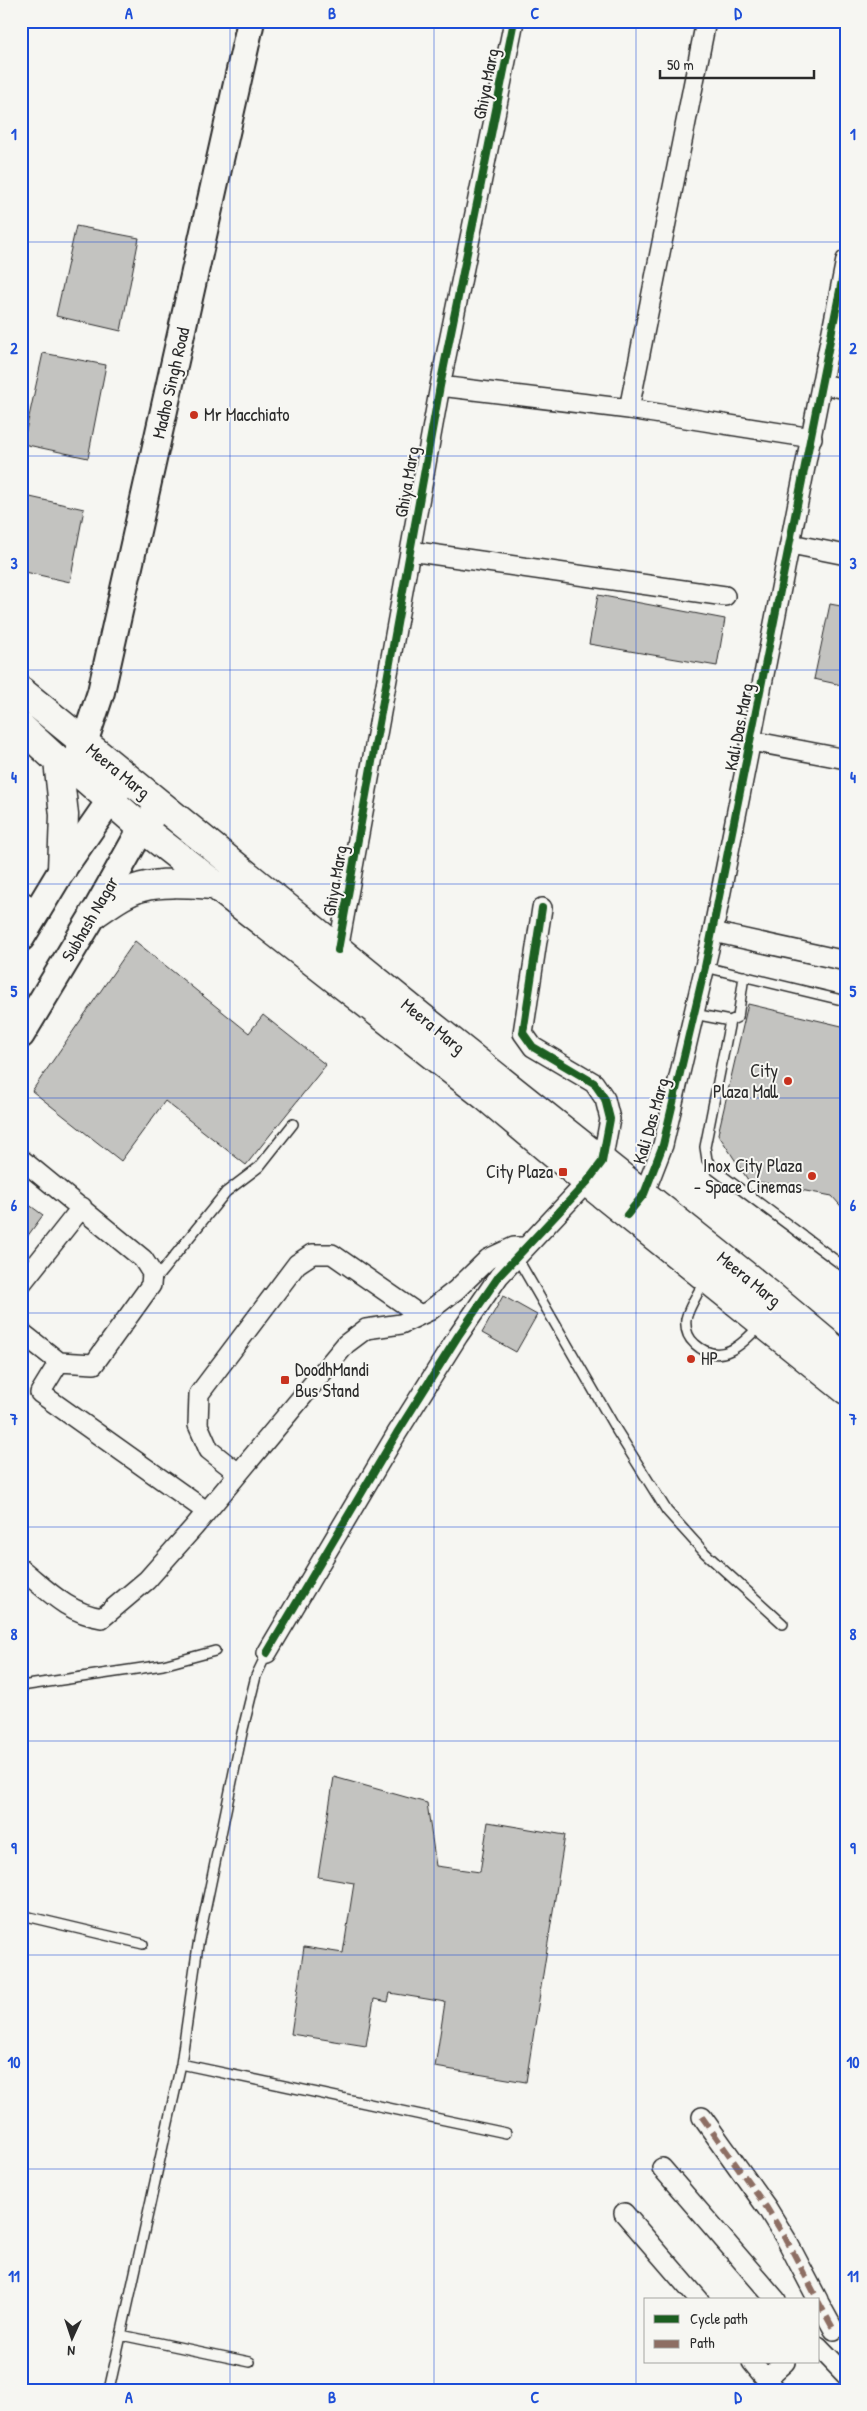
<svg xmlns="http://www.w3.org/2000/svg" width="867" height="2411" viewBox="0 0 867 2411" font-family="'Patrick Hand',sans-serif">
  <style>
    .building { fill: #c3c3c0; stroke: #2b2b2b }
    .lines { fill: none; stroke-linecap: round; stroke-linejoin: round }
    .lane-casing { stroke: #2b2b2b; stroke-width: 12 }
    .street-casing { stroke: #2b2b2b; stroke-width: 22 }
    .secondary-casing { stroke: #2b2b2b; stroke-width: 30 }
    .primary-casing { stroke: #2b2b2b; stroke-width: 31 }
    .lane { stroke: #f6f6f2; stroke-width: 9 }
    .street { stroke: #f6f6f2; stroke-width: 19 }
    .secondary { stroke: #f6f6f2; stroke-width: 26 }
    .primary { stroke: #f6f6f2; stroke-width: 28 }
    .quiet { stroke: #8d6e63; stroke-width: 6; stroke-dasharray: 12 6; stroke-linecap: butt }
    .cycleway-casing { stroke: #f6f6f2; stroke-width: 11 }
    .cycleway { stroke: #1b5e20; stroke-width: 8 }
    .grid { fill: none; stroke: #1d4ed8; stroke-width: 1; stroke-opacity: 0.55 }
    .poi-dot { fill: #c8321e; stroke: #f6f6f2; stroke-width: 2 }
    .labels { text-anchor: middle; stroke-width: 4; stroke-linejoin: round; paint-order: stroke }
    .street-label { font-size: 18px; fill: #2b2b2b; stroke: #f6f6f2 }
    .poi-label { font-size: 18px; fill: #2b2b2b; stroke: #f6f6f2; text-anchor: start }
    .neatline { fill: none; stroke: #1d4ed8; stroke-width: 2 }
    .grid-label { font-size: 16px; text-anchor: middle; font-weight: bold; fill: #1d4ed8 }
  </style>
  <rect width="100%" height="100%" fill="#f6f6f2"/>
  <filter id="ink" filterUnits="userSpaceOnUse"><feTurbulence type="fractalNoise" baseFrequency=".02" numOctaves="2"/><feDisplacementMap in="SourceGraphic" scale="10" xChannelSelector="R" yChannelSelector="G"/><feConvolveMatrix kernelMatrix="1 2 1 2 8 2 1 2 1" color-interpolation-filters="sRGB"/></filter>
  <g filter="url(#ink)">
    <!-- building -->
    <path class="building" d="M76,226L139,238L121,331L56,316Z
      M43,353L106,365L88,458L23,444Z
      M21,495L84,509L70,582L21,571Z
      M598,595L725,619L717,666L589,644Z
      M830,604L846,607V686L814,679Z
      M135,941L249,1033L263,1015L326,1065L246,1165L165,1101L121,1161L32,1091Z
      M748,1004L846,1027V1212L832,1196L748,1180L718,1134Z
      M21,1199L43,1215L21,1245Z
      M503,1296L537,1315L516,1352L482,1333Z
      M334,1777L427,1803L436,1866L480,1872L488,1822L565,1835L526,2082L435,2067L445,2002L390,1993L388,2002L374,1999L366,2046L291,2034L304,1947L343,1953L354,1883L318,1877Z"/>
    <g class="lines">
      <!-- lane casing -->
      <g class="lane-casing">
        <path id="lane" d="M705,967L846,1001
          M694,1014L730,1021L738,1017L744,976
          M730,1021L705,1147L707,1160L715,1170L846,1268
          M516,1256L617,1431L667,1511L705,1553L783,1624
          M155,1280L226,1192L259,1167L293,1124
          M705,1280C699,1292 689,1306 686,1319C685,1329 688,1338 695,1344C720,1367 743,1344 760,1325
          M21,1686L163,1665L215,1651
          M21,1915L143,1944
          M181,2064L506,2133
          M121,2335L250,2362
          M109,2390L181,2064L198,1945L242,1733L256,1676L267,1653"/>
      </g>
      <!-- street casing -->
      <g class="street-casing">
        <path id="street" d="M822,384L846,389
          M440,386L629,409L812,438
          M629,409L706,21
          M791,544L846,555
          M410,551L725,596
          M751,741L846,759
          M21,900L37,911
          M713,932L846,961
          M338,950L440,386L514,21
          M21,1159L143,1259L152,1273L151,1285L94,1364L59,1362L21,1332
          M638,1202L644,1194L663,1145L713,932L846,260
          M21,1284L82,1207
          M59,1362L40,1393L206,1511
          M238,1473L209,1450L198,1425L199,1394L297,1264L312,1254H332L420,1315
          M21,1569C47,1590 68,1613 102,1618L147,1580L194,1527L346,1344L366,1329L401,1324L429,1311L456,1290L488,1259L514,1247H525
          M267,1653L397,1433L458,1336L499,1276L587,1182L602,1162L610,1119L605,1099L594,1083L533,1047L523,1033L542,908
          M702,2117L767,2208L786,2239L818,2300
          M662,2168L776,2300
          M624,2213L699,2300
          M818,2301L834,2330
          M818,2346L846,2375
          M752,2362L766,2379
          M776,2390L766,2379L785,2362"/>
      </g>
      <!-- secondary casing -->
      <g class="secondary-casing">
        <path id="secondary" d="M71,768L84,743L101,692L251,21
          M21,938L62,870L123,782
          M21,1035L94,914L142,828L161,805"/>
      </g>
      <!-- primary casing -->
      <g class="primary-casing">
        <path id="primary" d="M21,691L420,1016L770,1295L846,1359
          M21,727L58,761L79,773L142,828L486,1097L587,1182L846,1390
          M58,761L64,815L62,870
          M94,914C109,904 124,892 142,887C163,881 194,884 216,885"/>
      </g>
      <!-- lane -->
      <use href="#lane" class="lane"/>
      <!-- street -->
      <use href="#street" class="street"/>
      <!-- secondary -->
      <use href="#secondary" class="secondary"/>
      <!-- primary -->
      <use href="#primary" class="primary"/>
      <!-- quiet -->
      <path class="quiet" d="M702,2117L767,2208L786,2239L818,2300
        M818,2301L834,2330"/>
      <!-- cycleway casing -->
      <g class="cycleway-casing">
        <path id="cycleway" d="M338,950L440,386L514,21
          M627,1215L644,1194L663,1145L705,967L846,260
          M267,1653L397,1433L458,1336L499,1276L587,1182L602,1162L610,1119L605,1099L594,1083L533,1047L523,1033L542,908"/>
      </g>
      <!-- cycleway -->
      <use href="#cycleway" class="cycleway"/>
    </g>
  </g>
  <!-- grid -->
  <path class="grid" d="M230,21V2390M434,21V2390M636,21V2390M21,242H846M21,456H846M21,670H846M21,884H846M21,1098H846M21,1313H846M21,1527H846M21,1741H846M21,1955H846M21,2169H846"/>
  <!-- markers -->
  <g class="poi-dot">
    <circle cx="194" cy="415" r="5"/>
    <circle cx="788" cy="1081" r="5"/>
    <rect x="558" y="1167" width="10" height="10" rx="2.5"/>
    <circle cx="812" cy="1176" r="5"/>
    <circle cx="691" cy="1359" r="5"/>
    <rect x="280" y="1375" width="10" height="10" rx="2.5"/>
  </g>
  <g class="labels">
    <!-- street labels -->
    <g class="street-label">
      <text transform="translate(486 84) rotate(-79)" y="6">Ghiya Marg</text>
      <text transform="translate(171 383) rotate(-77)" y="6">Madho Singh Road</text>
      <text transform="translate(407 482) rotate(-80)" y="6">Ghiya Marg</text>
      <text transform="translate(739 727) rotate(-79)" y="6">Kali Das Marg</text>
      <text transform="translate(118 771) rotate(39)" y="6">Meera Marg</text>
      <text transform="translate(335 881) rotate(-80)" y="6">Ghiya Marg</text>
      <text transform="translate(90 919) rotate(-60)" y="6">Subhash Nagar</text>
      <text transform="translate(433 1026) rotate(39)" y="6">Meera Marg</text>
      <text transform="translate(651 1121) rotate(-74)" y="6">Kali Das Marg</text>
      <text transform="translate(749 1279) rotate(39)" y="6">Meera Marg</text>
    </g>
    <!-- poi labels -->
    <g class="poi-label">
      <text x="204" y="421">Mr Macchiato</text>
      <text x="778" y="1077" text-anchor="end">City<tspan x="778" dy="21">Plaza Mall</tspan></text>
      <text x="802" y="1172" text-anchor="end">Inox City Plaza<tspan x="802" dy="21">- Space Cinemas</tspan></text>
      <text x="553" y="1178" text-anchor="end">City Plaza</text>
      <text x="701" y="1365">HP</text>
      <text x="295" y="1376">DoodhMandi<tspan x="295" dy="21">Bus Stand</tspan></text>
    </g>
  </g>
  <!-- margin -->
  <rect width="867" height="2411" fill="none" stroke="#f6f6f2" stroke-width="55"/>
  <!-- legend -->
  <rect x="644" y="2298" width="175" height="65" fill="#f6f6f2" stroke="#a5a5a2"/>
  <rect x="654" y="2315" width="25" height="8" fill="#1b5e20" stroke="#a5a5a2"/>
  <text x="690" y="2324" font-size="15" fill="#2b2b2b">Cycle path</text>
  <rect x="654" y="2340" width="25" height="8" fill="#8d6e63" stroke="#a5a5a2"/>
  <text x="690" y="2348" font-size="15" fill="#2b2b2b">Path</text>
  <!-- north arrow -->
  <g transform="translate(72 2338) rotate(183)" stroke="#f6f6f2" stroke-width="4" paint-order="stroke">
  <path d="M0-4L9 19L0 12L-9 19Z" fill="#2b2b2b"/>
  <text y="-8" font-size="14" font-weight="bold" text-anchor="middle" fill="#2b2b2b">N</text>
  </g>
  <!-- scale -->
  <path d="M660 70v8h154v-8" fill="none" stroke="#2b2b2b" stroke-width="2.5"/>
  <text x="667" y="70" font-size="15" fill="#2b2b2b" stroke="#f6f6f2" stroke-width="4" paint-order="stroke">50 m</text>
  <rect x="28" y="28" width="812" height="2356" class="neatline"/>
  <g class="grid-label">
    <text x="129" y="19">A</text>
    <text x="332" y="19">B</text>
    <text x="535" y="19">C</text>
    <text x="738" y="19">D</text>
    <text x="14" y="140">1</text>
    <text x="853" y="140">1</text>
    <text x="14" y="354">2</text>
    <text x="853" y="354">2</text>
    <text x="14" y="569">3</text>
    <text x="853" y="569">3</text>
    <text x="14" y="783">4</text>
    <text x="853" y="783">4</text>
    <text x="14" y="997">5</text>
    <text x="853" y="997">5</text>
    <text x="14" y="1211">6</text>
    <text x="853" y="1211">6</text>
    <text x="14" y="1425">7</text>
    <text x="853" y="1425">7</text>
    <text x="14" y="1640">8</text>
    <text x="853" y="1640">8</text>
    <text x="14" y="1854">9</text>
    <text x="853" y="1854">9</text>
    <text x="14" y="2068">10</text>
    <text x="853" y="2068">10</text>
    <text x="14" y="2282">11</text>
    <text x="853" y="2282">11</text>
    <text x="129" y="2403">A</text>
    <text x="332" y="2403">B</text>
    <text x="535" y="2403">C</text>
    <text x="738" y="2403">D</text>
  </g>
</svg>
